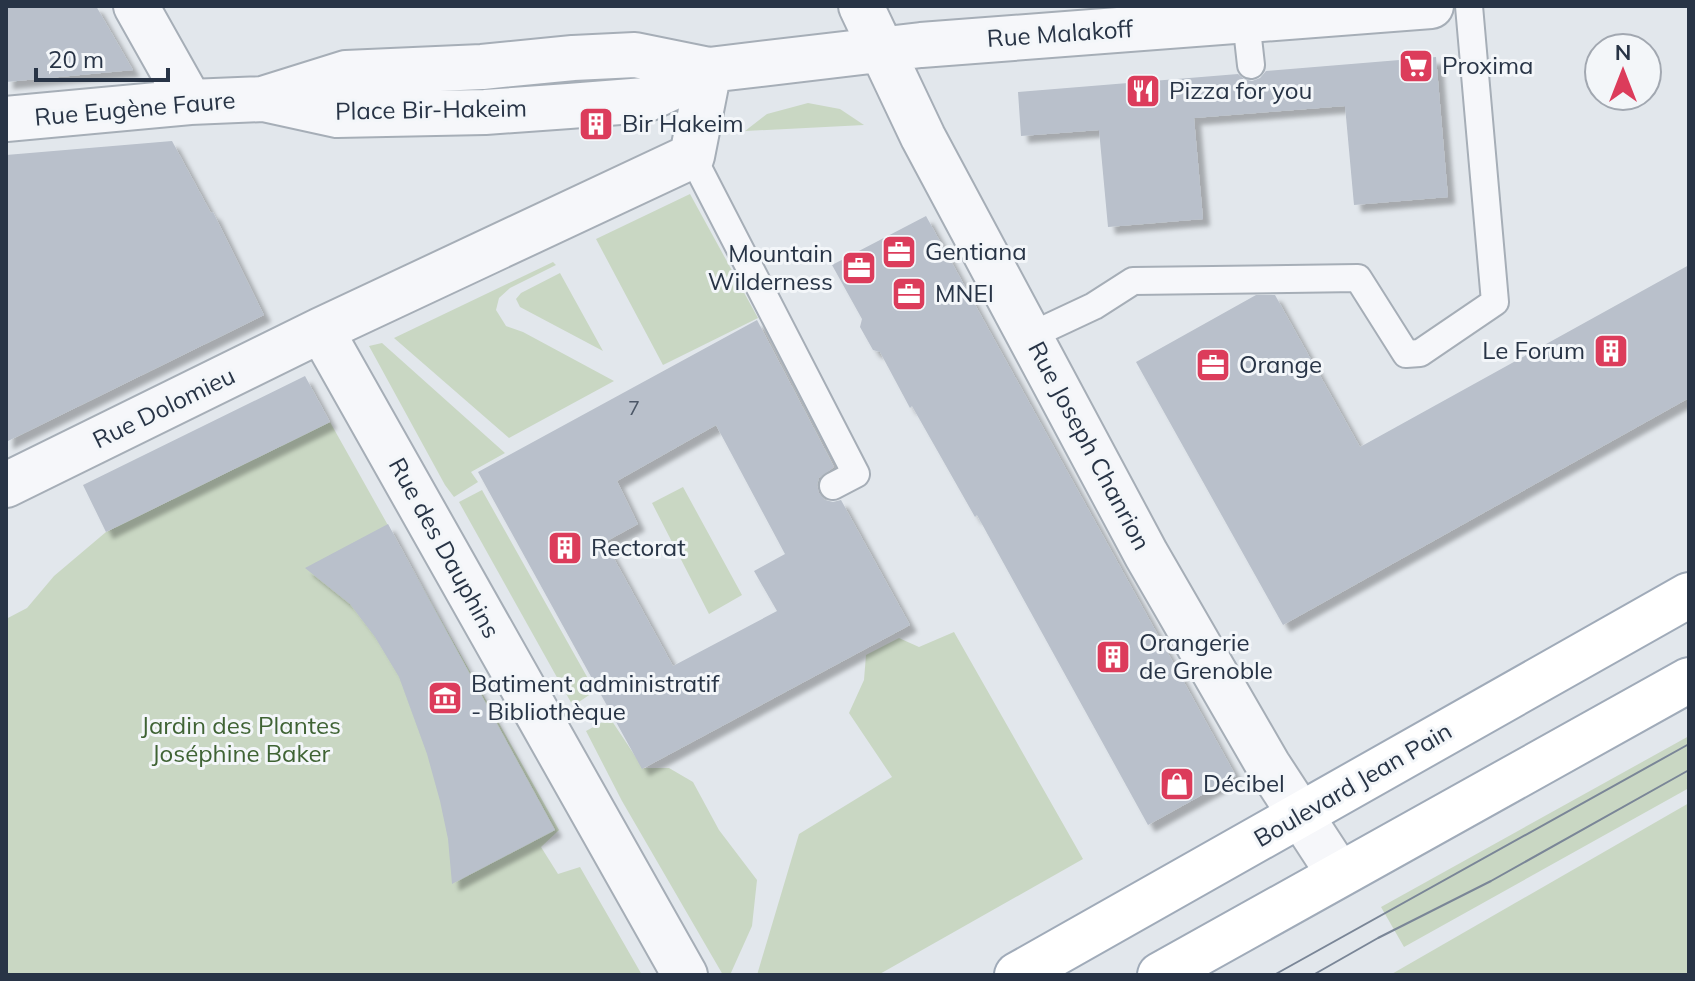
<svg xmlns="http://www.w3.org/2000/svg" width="1695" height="981" viewBox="0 0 1695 981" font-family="Mulish,sans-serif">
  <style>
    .green { fill: #c9d7c3 }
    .building { fill: #b9c0cb; fill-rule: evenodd; filter: url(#shadow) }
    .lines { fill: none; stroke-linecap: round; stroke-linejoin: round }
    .service-casing { stroke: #a6aeb7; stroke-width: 30 }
    .minor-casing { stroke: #a6aeb7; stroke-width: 48 }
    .primary-casing { stroke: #a0abb9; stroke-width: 48 }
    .service { stroke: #f6f7fa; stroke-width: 26 }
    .minor { stroke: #f6f7fa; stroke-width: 44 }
    .primary { stroke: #fff; stroke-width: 44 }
    .tram { stroke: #7a8697; stroke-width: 2 }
    .labels { text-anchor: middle; stroke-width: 6; stroke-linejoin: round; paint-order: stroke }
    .number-label { font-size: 20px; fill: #4c5767 }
    .street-label { font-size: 24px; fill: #283446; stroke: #f3f6f9 }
    .poi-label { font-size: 24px; fill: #283446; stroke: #f3f6f9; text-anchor: start }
    .park-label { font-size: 24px; fill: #3f6334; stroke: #f3f6f9 }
  </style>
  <defs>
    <filter id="shadow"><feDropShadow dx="7" dy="7" stdDeviation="2" flood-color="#0004"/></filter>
  </defs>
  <rect width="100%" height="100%" fill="#e2e7ec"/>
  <!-- green -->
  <path class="green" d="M808,103L840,109L864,125L745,131L767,114Z
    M690,194L758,318L663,365L596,239Z
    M553,262L556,265L510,288L499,298L496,310L506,326L523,332L614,381L509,438L394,338Z
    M560,273L603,351L520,307L516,299L521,293Z
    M382,343L505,453L471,472L478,482L454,497L445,485L369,346Z
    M330,422L559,830L541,847L558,874L580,867L642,975H6V619L27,608L54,576L106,532Z
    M683,487L742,595L709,614L652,503Z
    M482,490L595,691L573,706L459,502Z
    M954,632L1083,859L878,975H757L799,834L892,777L849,713L864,680L866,655L899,638L919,647Z
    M610,718L643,768H669L693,782L719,830L757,880L752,926L730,975H723L622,801L586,731Z
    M1689,736V788L1404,947L1381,907Z
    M1689,803V975H1390Z"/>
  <!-- building -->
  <path class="building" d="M6,6H96L133,70L6,82Z
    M1436,57L1448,197L1354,205L1345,106L1194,118L1203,219L1108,227L1099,130L1021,136L1018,92L1238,74L1244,79L1252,81L1260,78L1266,71Z
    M172,141L211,213L213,212L264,315L6,442V155Z
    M926,216L1236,776L1148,825L977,515L975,517L912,406L910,408L880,352L873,350L860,327L862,319L832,265Z
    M1689,265V398L1283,625L1136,362L1256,295H1275L1360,447Z
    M757,320L834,467L819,478L817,485L819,493L825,500L833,502L841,500L910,625L642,769L478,472ZM716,425L785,554L754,571L777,611L673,666L605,542L638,524L617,481Z
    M305,376L330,422L106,532L83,485Z
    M388,524L555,830L452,884L448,839L440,801L427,754L399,677L375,637L350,604L305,568Z"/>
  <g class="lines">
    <!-- service casing -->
    <g class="service-casing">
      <path id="service" d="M1246,20L1251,65
        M692,156L856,474L833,486
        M1030,336L1094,306L1133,281L1358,278L1406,354L1420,353L1495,302L1469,6"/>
    </g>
    <!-- minor casing -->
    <g class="minor-casing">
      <path id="minor" d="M136,6L190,102
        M861,6L923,137L1146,554L1268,765L1339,874
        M266,98L346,73L482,67L573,58L635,55L709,70
        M6,119L190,102L264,99L337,115L485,112L569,106L645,100L709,70L921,45L1431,6
        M321,330L685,975
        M6,485L321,330L692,156L709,70"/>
    </g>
    <!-- primary casing -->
    <g class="primary-casing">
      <path id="primary" d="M1017,975L1689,595
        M1160,975L1689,680"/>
    </g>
    <!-- service -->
    <use href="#service" class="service"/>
    <!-- minor -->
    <use href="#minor" class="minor"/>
    <!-- primary -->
    <use href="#primary" class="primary"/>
    <!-- tram -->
    <path class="tram" d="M1274,975L1689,744
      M1313,975L1378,938L1491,881L1689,770"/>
  </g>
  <!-- icons -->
  <defs>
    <g id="supermarket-square" transform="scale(1.8)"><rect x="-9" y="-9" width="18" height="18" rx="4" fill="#dc3c5b" stroke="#f3f6f9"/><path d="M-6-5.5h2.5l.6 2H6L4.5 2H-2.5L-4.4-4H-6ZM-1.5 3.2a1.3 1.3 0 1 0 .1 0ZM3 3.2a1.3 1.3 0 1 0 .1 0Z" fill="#fff"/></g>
    <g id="restaurant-square" transform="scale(1.8)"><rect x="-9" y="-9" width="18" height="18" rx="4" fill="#dc3c5b" stroke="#f3f6f9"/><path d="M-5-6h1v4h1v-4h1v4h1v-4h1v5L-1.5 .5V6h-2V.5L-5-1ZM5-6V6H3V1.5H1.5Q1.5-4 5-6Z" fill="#fff"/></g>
    <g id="building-square" transform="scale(1.8)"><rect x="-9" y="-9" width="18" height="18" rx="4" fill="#dc3c5b" stroke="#f3f6f9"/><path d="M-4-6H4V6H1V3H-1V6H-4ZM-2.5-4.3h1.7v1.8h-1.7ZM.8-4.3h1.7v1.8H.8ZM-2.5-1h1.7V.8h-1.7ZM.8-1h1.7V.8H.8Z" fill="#fff"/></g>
    <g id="office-square" transform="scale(1.8)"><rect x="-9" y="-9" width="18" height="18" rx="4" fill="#dc3c5b" stroke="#f3f6f9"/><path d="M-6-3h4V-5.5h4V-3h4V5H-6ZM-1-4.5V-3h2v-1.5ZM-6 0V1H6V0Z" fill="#fff"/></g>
    <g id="museum-square" transform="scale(1.8)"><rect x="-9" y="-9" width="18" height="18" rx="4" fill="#dc3c5b" stroke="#f3f6f9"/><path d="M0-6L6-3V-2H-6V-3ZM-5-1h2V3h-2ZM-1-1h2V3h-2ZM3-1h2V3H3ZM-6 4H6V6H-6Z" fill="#fff"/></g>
    <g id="shop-square" transform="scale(1.8)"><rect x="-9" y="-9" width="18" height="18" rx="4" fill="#dc3c5b" stroke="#f3f6f9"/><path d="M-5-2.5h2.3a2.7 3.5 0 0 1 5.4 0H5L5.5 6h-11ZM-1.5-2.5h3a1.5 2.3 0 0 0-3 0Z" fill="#fff"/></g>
  </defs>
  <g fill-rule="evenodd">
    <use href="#supermarket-square" x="1416" y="66"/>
    <use href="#restaurant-square" x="1143" y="91"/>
    <use href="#building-square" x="596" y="124"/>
    <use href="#office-square" x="899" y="252"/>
    <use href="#office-square" x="859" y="268"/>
    <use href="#office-square" x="909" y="294"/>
    <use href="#building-square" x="1611" y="351"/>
    <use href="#office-square" x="1213" y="365"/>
    <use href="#building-square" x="565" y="548"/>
    <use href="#building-square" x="1113" y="657"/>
    <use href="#museum-square" x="445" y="698"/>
    <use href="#shop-square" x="1177" y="784"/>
  </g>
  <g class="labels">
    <!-- number labels -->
    <g class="number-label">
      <text x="634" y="415">7</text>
    </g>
    <!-- street labels -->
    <g class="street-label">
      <text transform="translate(1060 34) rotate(-4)" y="8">Rue Malakoff</text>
      <text transform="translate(135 109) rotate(-5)" y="8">Rue Eugène Faure</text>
      <text transform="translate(431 110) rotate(-1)" y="8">Place Bir-Hakeim</text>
      <text transform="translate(164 408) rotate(-26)" y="8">Rue Dolomieu</text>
      <text transform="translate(1089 446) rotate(62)" y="8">Rue Joseph Chanrion</text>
      <text transform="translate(444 548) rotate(61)" y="8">Rue des Dauphins</text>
      <text transform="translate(1353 785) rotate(-30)" y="8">Boulevard Jean Pain</text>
    </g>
    <!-- poi labels -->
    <g class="poi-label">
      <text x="1442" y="74">Proxima</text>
      <text x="1169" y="99">Pizza for you</text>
      <text x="622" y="132">Bir Hakeim</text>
      <text x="925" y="260">Gentiana</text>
      <text x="833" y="262" text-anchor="end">Mountain<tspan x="833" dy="28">Wilderness</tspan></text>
      <text x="935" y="302">MNEI</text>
      <text x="1585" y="359" text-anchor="end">Le Forum</text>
      <text x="1239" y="373">Orange</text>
      <text x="591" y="556">Rectorat</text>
      <text x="1139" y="651">Orangerie<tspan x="1139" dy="28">de Grenoble</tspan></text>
      <text x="471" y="692">Batiment administratif<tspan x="471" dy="28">- Bibliothèque</tspan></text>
      <text x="1203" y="792">Décibel</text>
    </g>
    <!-- park labels -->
    <g class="park-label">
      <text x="241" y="734">Jardin des Plantes<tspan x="241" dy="28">Joséphine Baker</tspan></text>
    </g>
  </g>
  <!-- border -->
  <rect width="1695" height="981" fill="none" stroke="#283446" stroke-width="16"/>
  <!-- north arrow -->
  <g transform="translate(1623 72)"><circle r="38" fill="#f3f6f9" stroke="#a2a8b1" stroke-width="2"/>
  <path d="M0-6L14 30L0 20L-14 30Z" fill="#dc3c5b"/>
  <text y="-12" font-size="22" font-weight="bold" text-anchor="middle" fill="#283446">N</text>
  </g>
  <!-- scale -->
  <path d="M36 68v12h132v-12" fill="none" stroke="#283446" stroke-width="4"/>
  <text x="48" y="68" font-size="24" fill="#283446" stroke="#f3f6f9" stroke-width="6" paint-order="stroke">20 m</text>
</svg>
